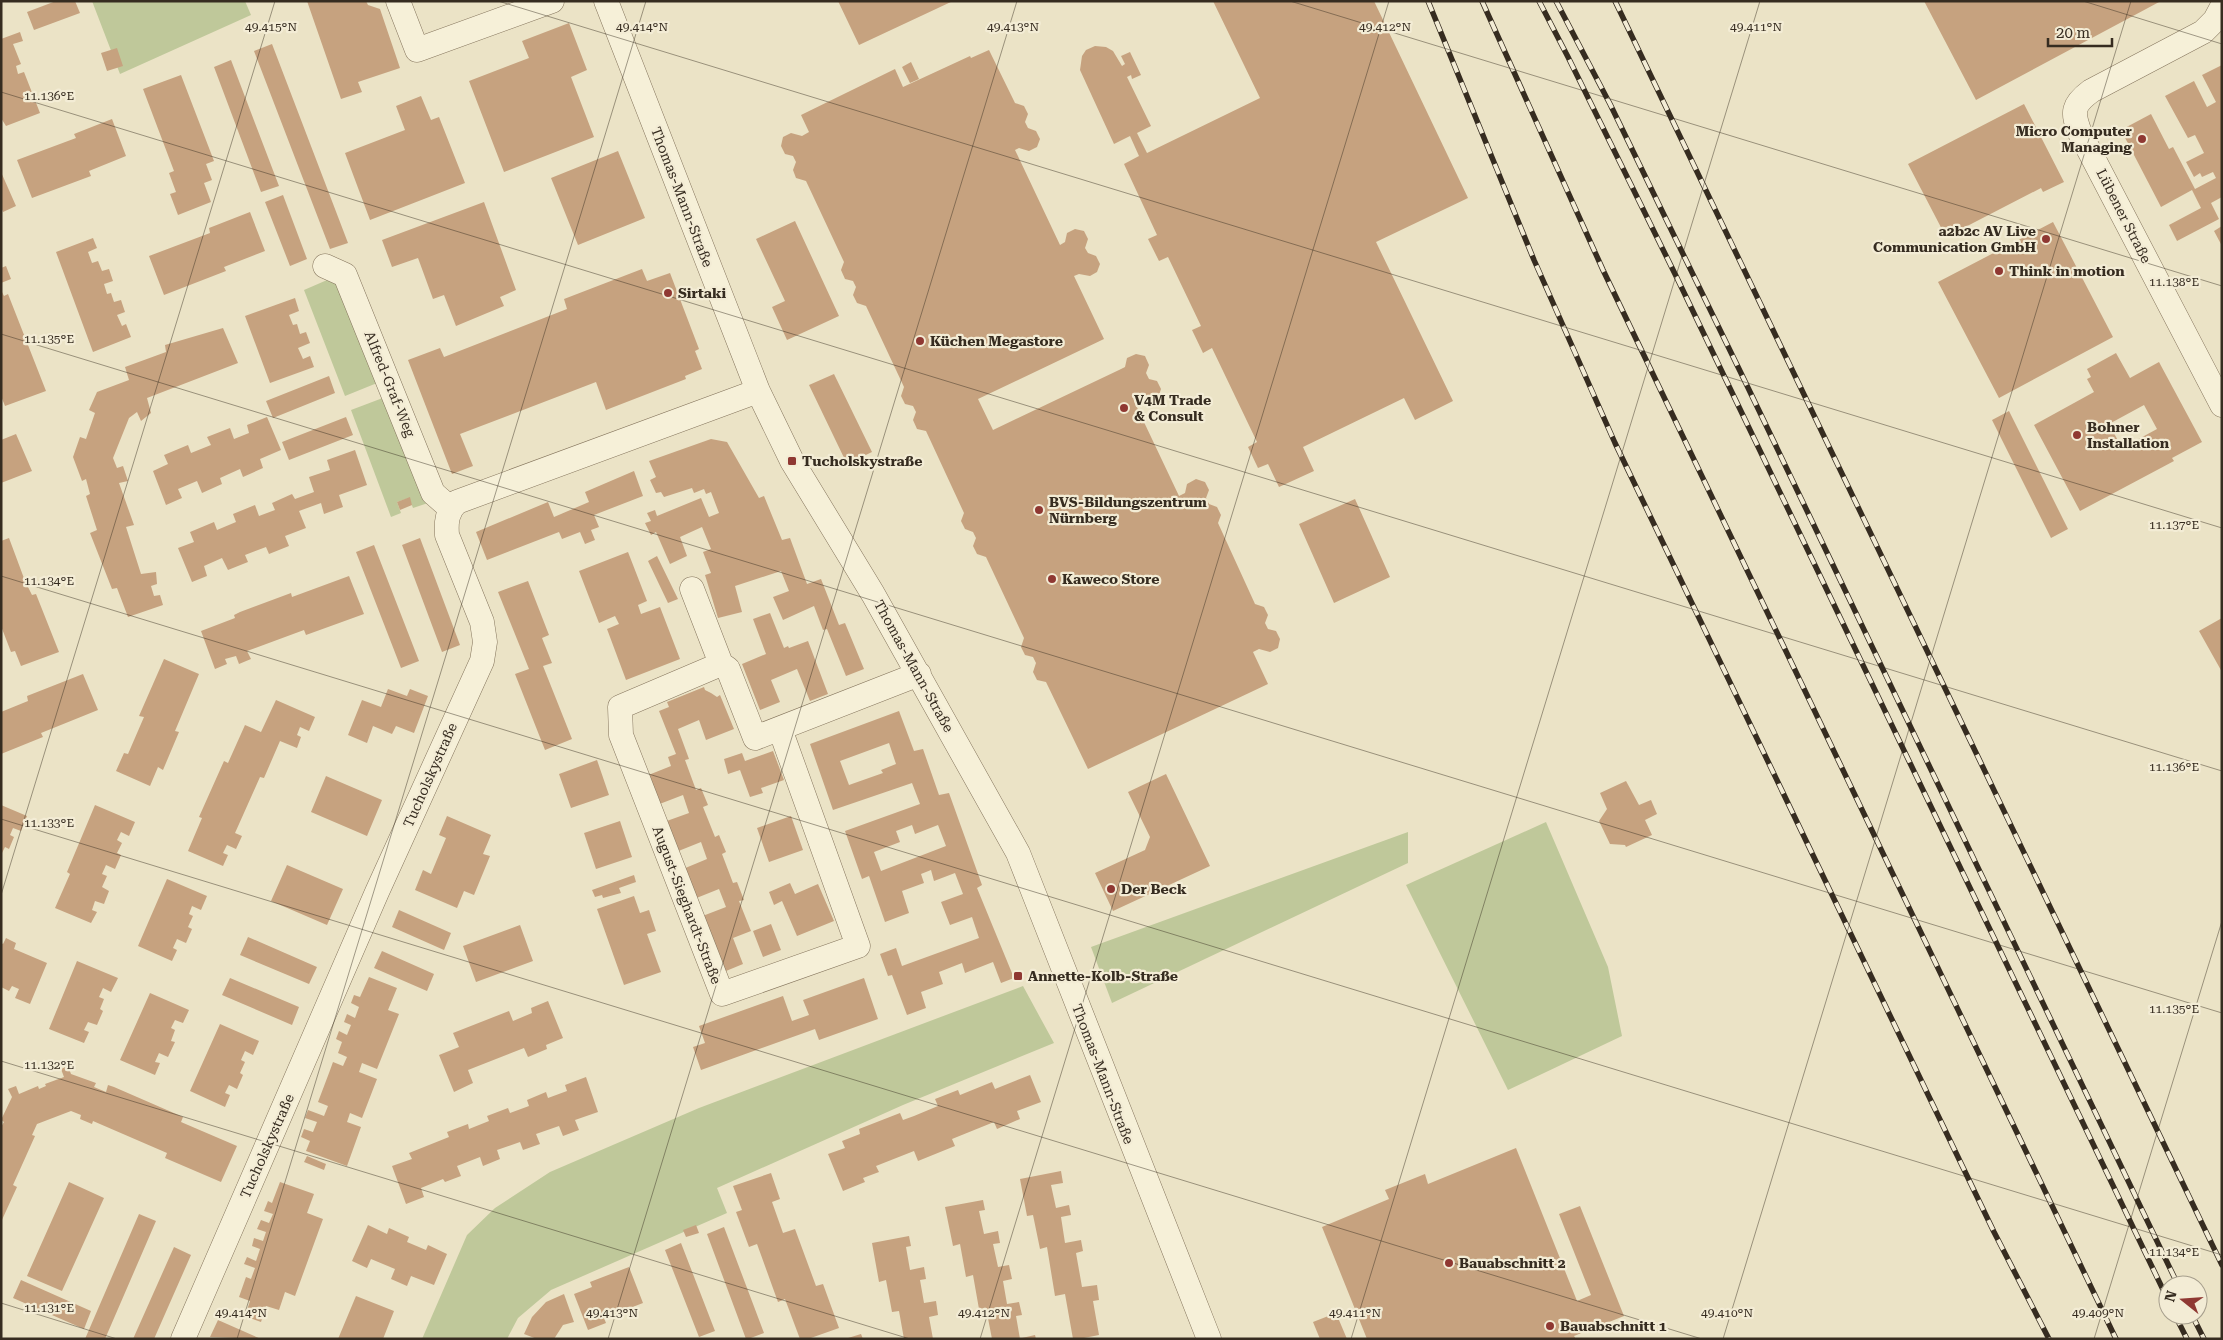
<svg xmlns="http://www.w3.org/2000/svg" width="2223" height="1340" viewBox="0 0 2223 1340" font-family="'Roboto Serif',serif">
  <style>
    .green { fill: #bfc89a }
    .building { fill: #c6a27f; fill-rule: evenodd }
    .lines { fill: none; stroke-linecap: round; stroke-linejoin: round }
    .street-casing { stroke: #85755d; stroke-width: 25 }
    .street { stroke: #f6f0d8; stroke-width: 24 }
    .rail-casing { stroke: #362c20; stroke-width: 5.5 }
    .rail { stroke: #f3ecd5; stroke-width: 4; stroke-dasharray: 11; stroke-linecap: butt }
    .ticks { fill: none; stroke: #362c20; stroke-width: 1; stroke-opacity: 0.45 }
    .poi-dot { fill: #8f3832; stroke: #f3ecd5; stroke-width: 2 }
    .labels { text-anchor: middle; stroke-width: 4.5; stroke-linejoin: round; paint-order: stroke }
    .poi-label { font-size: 14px; font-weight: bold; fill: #362c20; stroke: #f3ecd5; text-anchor: start }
    .street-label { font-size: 14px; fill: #362c20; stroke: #f3ecd5 }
    .ticks-label { font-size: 12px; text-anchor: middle; fill: #362c20; stroke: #f3ecd5; stroke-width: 4.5; stroke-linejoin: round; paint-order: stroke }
  </style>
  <rect width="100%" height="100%" fill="#ebe3c6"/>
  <!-- green -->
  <path class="green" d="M92,1H245L251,15L120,74Z
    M341,274L382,381L345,396L304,290Z
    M388,396L428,503L413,508L409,498L397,502L401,513L391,517L351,410Z
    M1546,822L1608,967L1622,1036L1508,1090L1406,885Z
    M1408,832V863L1112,1003L1091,947Z
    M1023,986L1054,1043L903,1105L717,1188L727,1213L551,1290L518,1318L507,1339H422L467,1235L495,1208L550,1172L699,1108Z"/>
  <!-- building -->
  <path class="building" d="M56,1H75L80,13L34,30L27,12Z
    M307,1H366L368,5L380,9L400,68L358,82L362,92L341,99Z
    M838,1H953L859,45Z
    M1213,1H1374L1468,198L1376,242L1453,401L1415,420L1404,398L1303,447L1314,471L1279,487L1268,464L1258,468L1248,447L1257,442L1212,348L1203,353L1192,330L1201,326L1168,257L1159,261L1148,239L1157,235L1124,164L1139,156L1130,136L1114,144L1080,70L1082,56L1086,50L1095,46L1106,47L1113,51L1122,66L1125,64L1121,56L1130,52L1141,75L1132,79L1131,75L1127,77L1151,126L1137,133L1147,153L1260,98Z
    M1924,1H2161L1976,100Z
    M569,23L587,70L571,77L594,137L504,172L469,81L529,58L522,41Z
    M20,32L23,41L13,44L21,64L16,66L18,74L24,72L40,113L6,126L1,118V39Z
    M272,44L348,243L330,249L254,51Z
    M117,48L123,66L107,71L101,53Z
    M989,50L1015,103L1024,106L1028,114L1025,122L1028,128L1036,131L1040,139L1037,147L1029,151L1019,148L1015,150L1060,245L1065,242L1067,233L1075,229L1084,231L1088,239L1085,248L1088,253L1096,256L1100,264L1097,272L1090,276L1079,274L1074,276L1104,339L978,399L993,430L1119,370L1125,367L1127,358L1136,354L1145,356L1149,365L1146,373L1149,379L1157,381L1161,389L1158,398L1150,401L1139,399L1134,401L1179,496L1185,493L1187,484L1196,479L1205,482L1209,490L1206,498L1209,504L1217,507L1221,515L1218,523L1255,604L1264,607L1268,615L1265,623L1268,629L1276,631L1280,639L1278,648L1270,652L1259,649L1253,652L1268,684L1088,769L1046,682L1037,680L1033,672L1036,663L1033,657L1025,655L1021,647L1024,638L986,557L977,554L973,546L976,538L973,532L965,529L961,521L964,513L926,431L917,429L913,420L916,412L913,406L905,404L901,396L904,387L866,306L857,303L853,295L856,287L853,281L845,279L841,270L844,262L806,181L796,178L793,170L796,162L793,156L785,154L781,146L783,137L791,133L802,136L809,132L801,115L895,69L903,87L970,56L971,58Z
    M231,60L279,186L261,192L214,67Z
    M911,62L919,79L910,83L902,67Z
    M2222,65V197L2211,203L2219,219L2177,241L2169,225L2201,208L2192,190L2161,207L2121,130L2151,114L2169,149L2173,147L2195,189L2216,178L2213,172L2202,177L2200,173L2194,177L2186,162L2204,153L2195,135L2188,138L2165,96L2194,81L2207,107L2216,102L2202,75Z
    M181,75L214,161L206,164L212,180L204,183L211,202L178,215L170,194L176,192L169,173L174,171L143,89Z
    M421,96L431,120L439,117L465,183L370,220L345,153L405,130L396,106Z
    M2024,104L2064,182L2043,192L2041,188L1946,237L1908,164Z
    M112,119L126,156L89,171L91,176L32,198L17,160L76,138L74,134Z
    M618,151L645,218L578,245L551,178Z
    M1,172L16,206L3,212L1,207Z
    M283,195L307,259L290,266L265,202Z
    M484,202L516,290L500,297L504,306L456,326L444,295L433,299L418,258L392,267L382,240Z
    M250,212L265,251L224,267L226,271L164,295L149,256L210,233L209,228Z
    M795,221L839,316L787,340L772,307L785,301L756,239Z
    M2053,222L2113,337L1999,398L1938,282Z
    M2222,226V246L2214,231Z
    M93,238L97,248L88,252L92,263L98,261L102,271L109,269L113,281L104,284L107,294L111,293L114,302L121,300L125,312L117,315L122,326L126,324L131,337L93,352L56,252Z
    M6,266L11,279L1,283V268Z
    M642,269L647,281L670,273L699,349L695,351L702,369L685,376L686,379L606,410L596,382L460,434L473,466L452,474L408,360L440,348L444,357L567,309L564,299Z
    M1,290L4,296L8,294L46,391L5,406L1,396Z
    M295,298L299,311L289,315L293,325L297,324L300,334L306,332L310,343L298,348L303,359L310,356L314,367L270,383L245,316Z
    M223,328L238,363L147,398L151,413L141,421L137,412L129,418L113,458L117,468L123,466L128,481L119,483L134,525L126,527L141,574L156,572L157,584L151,586L154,596L160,595L163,605L128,617L117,588L112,589L90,533L97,530L86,496L90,494L86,479L82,481L73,457L80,437L86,439L95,413L89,410L97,392L129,380L125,367L166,352L165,345Z
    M2116,353L2130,378L2159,362L2202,442L2172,458L2174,461L2080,511L2034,425L2094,392L2087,379L2091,377L2087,369ZM2144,405L2157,429L2122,448L2109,424Z
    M834,374L872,452L847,464L809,385Z
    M329,376L335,393L273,418L266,401Z
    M2009,411L2068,529L2051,538L1992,420Z
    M267,417L281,450L260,459L263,468L243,477L240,469L220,478L222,484L202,493L197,481L178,489L182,498L166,505L153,471L168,464L164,455L188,445L191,453L211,445L207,437L230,428L234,439L249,433L247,425Z
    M346,417L353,435L289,460L282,442Z
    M16,434L32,471L1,483V440Z
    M711,439L727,442L759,498L764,496L782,540L790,538L807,584L821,579L839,625L845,623L864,669L846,676L827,629L823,630L814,606L783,620L773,597L789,591L781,571L735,586L742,612L718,618L705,575L711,573L703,552L711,549L702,527L680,537L687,556L670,564L656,532L651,535L645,523L651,521L647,513L655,510L657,516L701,498L709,517L719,513L711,492L706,494L704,489L694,493L692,488L664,497L661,492L656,493L650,480L656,477L649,461Z
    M355,450L367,485L339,495L343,507L324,514L321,503L299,511L306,528L285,536L289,546L269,554L266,547L245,555L248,562L228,570L222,558L204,566L207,576L192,582L178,548L194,542L190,532L214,522L217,530L236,522L233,514L255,505L259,516L275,510L272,503L292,494L295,499L314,492L309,477L330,470L327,460Z
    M634,471L643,496L594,515L599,527L591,530L595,540L585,544L580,532L562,539L559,532L487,560L476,532L548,502L554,517L589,502L585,492Z
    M410,497L412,505L400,510L397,502Z
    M1355,499L1390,577L1334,603L1299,524Z
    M9,538L25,581L32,595L36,594L59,652L21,666L15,651L11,652L1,626V541Z
    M420,538L460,645L442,652L402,545Z
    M374,545L419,661L401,668L356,552Z
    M628,552L647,601L638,605L641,614L660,607L680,659L626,680L607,629L619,624L615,616L599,623L579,571Z
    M657,556L678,599L668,603L648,561Z
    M349,576L364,614L306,635L304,630L247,651L251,659L239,664L236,656L225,659L227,664L215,669L201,631L235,618L234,615L240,612L291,593L292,597Z
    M528,581L549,635L542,638L552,663L543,666L572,739L545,750L515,674L529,669L498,592Z
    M770,613L784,648L788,646L789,648L808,641L828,694L810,701L797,669L771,680L780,702L760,710L742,664L766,654L753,619Z
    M2222,618V672L2199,631Z
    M164,659L199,674L175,731L179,732L163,770L158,767L150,786L116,771L124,753L128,754L144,717L139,716Z
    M83,674L98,710L41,733L43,737L1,754V712L28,701L27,696Z
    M704,687L705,690L711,693L717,697L720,695L734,729L706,740L699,720L678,729L689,759L685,760L696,790L701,788L708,805L703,807L715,837L719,835L726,852L722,854L733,883L737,882L744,900L739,901L751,931L733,938L743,964L726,971L700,917L726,907L719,889L694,899L683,869L707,859L701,842L676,852L664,822L689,813L683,795L657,805L646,776L671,766L668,757L676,754L659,711L669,707L667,702Z
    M388,689L407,696L410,689L428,696L414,733L396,726L392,734L373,726L367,743L348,735L362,700L381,707Z
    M276,700L315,717L309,731L300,727L297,735L301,737L297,748L280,741L264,778L260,777L235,833L242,836L236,849L227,845L223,853L228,855L223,866L188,851L202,818L199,817L224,761L228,763L245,725L261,732Z
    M899,711L914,751L923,749L939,795L949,793L982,885L977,888L1014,978L1001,983L993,962L965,973L962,963L939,972L943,984L921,992L926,1008L907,1015L892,975L888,976L880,954L896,948L902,966L979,938L972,917L950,925L941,902L963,894L955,873L934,881L931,870L921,874L924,883L902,891L909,913L885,922L869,876L862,879L845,831L920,804L912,783L833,810L810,744ZM889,743L896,764L881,770L883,773L849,785L840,761ZM912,825L915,834L938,825L946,846L881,871L874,852L900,842L896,831Z
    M773,751L784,780L761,788L763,793L750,797L740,770L728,774L724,759L742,753L745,761Z
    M597,760L609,795L571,808L559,774Z
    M1166,774L1210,866L1113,911L1095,873L1145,850L1150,837L1128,792Z
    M326,776L382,800L367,836L311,812Z
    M1626,781L1639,805L1651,800L1657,814L1645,820L1652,835L1626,847L1625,845L1610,844L1599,821L1607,809L1600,793Z
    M1,805L27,816L21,831L13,828L10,835L14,837L9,849L5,847L1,855Z
    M95,805L135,822L129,836L121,832L117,840L122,843L117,853L121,855L115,869L106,865L102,874L107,876L102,887L109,891L104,904L95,901L92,910L97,912L91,923L55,908L70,874L67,872Z
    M447,816L491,835L483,854L490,856L474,895L464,891L457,908L415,890L423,870L431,874L446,838L439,835Z
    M791,816L803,850L769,862L757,828Z
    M620,821L632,857L596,869L584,833Z
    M287,865L343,889L327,925L271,901Z
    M634,875L636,882L619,888L621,893L603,898L602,895L595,897L592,890Z
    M167,879L207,896L201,910L192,906L189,914L193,916L188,927L192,929L186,943L177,939L173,948L177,950L172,961L138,946Z
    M790,883L795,894L818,884L834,921L797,936L782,901L774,905L769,892Z
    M634,896L640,913L649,910L656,931L647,934L661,972L624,985L597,909Z
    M399,910L451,933L444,950L392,927Z
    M771,924L781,950L763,957L753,931Z
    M520,925L533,961L476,982L463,946Z
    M248,937L317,967L309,984L240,955Z
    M6,938L16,943L14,949L47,963L30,1004L15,998L19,989L12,986L9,991L1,987V943L3,944Z
    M382,951L434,974L427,991L374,968Z
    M77,961L118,978L111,992L103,988L99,997L104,999L100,1009L103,1011L97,1025L88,1022L84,1030L89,1032L84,1043L49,1029Z
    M369,977L397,988L388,1010L399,1014L377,1069L362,1063L359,1072L377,1079L362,1118L350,1113L347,1122L361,1127L347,1166L306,1151L310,1141L301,1137L304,1129L313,1132L317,1122L305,1118L308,1110L324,1116L328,1106L318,1102L329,1073L333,1062L343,1066L347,1057L338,1053L342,1042L336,1039L339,1031L347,1035L351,1025L344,1022L347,1014L355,1018L359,1007L351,1003L354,995L360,997Z
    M230,978L299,1007L292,1025L222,995Z
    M864,978L878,1019L819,1040L815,1029L701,1070L693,1047L705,1043L699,1026L783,996L792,1021L809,1015L803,1000Z
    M150,993L189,1010L183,1023L175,1020L171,1028L175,1030L171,1041L175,1042L168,1057L159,1053L155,1062L160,1063L155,1075L120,1060Z
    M548,1001L563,1038L546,1045L547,1049L528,1057L524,1048L468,1070L473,1083L454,1092L439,1055L459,1047L453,1033L509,1011L513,1021L532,1013L531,1008Z
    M220,1024L259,1041L253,1055L245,1051L241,1060L245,1062L240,1073L243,1075L237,1089L229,1085L225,1093L230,1095L225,1107L190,1091Z
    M68,1066L71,1074L96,1083L94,1087L106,1092L108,1085L114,1087L183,1117L181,1122L237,1146L221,1182L165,1158L167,1153L93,1121L92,1124L80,1119L81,1115L71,1111L37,1124L32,1135L35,1136L13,1185L17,1187L1,1222V1127L4,1122L1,1120L12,1097L8,1089L16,1086L19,1094L38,1086L39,1089L46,1086L45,1084L64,1077L61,1069Z
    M1030,1075L1041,1102L1017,1111L1020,1119L997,1129L994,1122L952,1139L955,1146L918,1161L914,1151L876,1166L879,1172L863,1178L865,1182L843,1191L828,1154L845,1148L842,1141L860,1134L859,1129L900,1113L903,1120L914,1116L938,1106L935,1099L958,1090L960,1095L992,1082L995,1089Z
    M586,1077L598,1112L575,1120L579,1130L563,1136L559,1126L536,1134L540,1144L523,1150L520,1142L497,1150L500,1159L483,1166L480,1157L457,1166L461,1176L445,1182L443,1179L421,1188L424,1197L406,1204L392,1166L412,1159L409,1153L449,1137L447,1132L468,1124L469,1129L489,1121L487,1116L508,1108L510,1113L529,1106L527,1100L546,1092L548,1098L567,1091L565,1085Z
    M1516,1148L1577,1301L1591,1295L1559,1214L1580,1206L1624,1316L1574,1336L1576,1339H1367L1322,1227L1389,1199L1385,1190L1425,1174L1428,1184Z
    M307,1156L326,1164L324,1170L304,1162Z
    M1061,1171L1063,1183L1051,1185L1056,1208L1069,1205L1071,1215L1061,1217L1065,1243L1081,1240L1083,1251L1076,1253L1082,1287L1097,1285L1099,1300L1093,1301L1099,1335L1079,1339H1073L1065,1294L1055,1296L1047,1247L1040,1249L1033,1215L1027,1216L1020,1179Z
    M771,1173L780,1199L772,1202L783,1233L795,1229L816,1286L823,1284L839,1328L808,1339H800L785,1299L778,1302L757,1244L749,1247L736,1212L742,1210L733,1186Z
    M69,1182L104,1198L62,1291L27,1276Z
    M280,1182L314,1194L307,1213L323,1219L295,1296L285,1292L279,1310L266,1306L261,1322L245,1316L250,1301L239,1297L246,1277L251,1279L255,1268L244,1264L247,1257L256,1261L260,1249L252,1246L254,1238L263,1241L266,1232L257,1229L261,1220L269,1223L273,1214L264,1211L268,1201L272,1203Z
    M983,1200L985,1210L979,1211L984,1234L998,1231L1000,1243L993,1244L998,1267L1009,1265L1012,1279L1003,1281L1007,1304L1019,1302L1022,1315L1016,1316L1020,1339H992L986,1308L979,1309L973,1275L966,1277L960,1244L953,1246L945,1207Z
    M139,1214L156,1221L105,1339H85Z
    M368,1225L387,1234L389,1228L409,1237L407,1242L426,1250L428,1245L447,1254L434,1285L411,1276L407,1286L391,1279L395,1269L371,1259L367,1268L352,1261Z
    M696,1225L699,1233L686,1237L683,1230Z
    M724,1227L764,1333L748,1339H746L707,1234Z
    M909,1236L911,1246L906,1247L910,1270L924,1267L926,1279L920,1280L924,1303L936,1301L938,1315L929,1317L933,1339H904L899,1311L892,1312L886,1280L879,1282L872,1243Z
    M681,1243L715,1331L699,1337L665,1250Z
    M174,1247L191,1255L154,1339H133Z
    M629,1267L643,1303L604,1318L606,1323L588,1330L574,1294L592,1287L590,1282Z
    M21,1280L91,1311L84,1329L13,1298Z
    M564,1294L574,1322L563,1325L554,1339H537L524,1334L532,1317L546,1302Z
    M356,1296L394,1311L383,1339H338Z
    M1336,1313L1347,1339H1320L1313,1322Z
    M218,1320L261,1339L210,1337Z
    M861,1334L863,1339H848V1338Z
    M1035,1335L1036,1339H1022V1338Z"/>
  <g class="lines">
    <!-- street casing -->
    <g class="street-casing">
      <path id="street" d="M398,1L417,50L552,1
        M606,1L758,391L792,461L873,594L1018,853L1209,1339
        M2222,7L2215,20L2203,32L2091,91C2072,105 2072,112 2080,133L2222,405
        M325,266L345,275L433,493L450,508
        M692,589L721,664L728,669L755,738L919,674
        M721,664L620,707L621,735L722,994L858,946L780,729
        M183,1339L377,892L482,661L485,642L482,622L447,535C446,522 447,511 457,502L758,391"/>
    </g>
    <!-- street -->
    <use href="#street" class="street"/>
    <!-- rail casing -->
    <g class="rail-casing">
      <path id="rail" d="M1428,1L1534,260L1615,443L1994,1232L2049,1339
        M1482,1L1603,270L2116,1339
        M1539,1L1568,57L1677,278L2168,1300
        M1556,1L1610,104L1740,371L2178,1285
        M1615,1L2222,1265
        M2175,1315L2187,1339
        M2192,1315L2204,1339"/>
    </g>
    <!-- rail -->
    <use href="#rail" class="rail"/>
  </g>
  <!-- ticks -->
  <path class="ticks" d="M498,1L2222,528M1290,1L2222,286M2083,1L2222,44M1,92L2222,771M1,334L2222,1013M1,576L2222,1255M1,819L1702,1339M1,895L275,1M1,1061L910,1339M1,1303L117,1339M237,1339L646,1M608,1339L1017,1M980,1339L1389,1M1351,1339L1760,1M1723,1339L2131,1M2094,1339L2222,921"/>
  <!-- markers -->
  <g class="poi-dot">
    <circle cx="2142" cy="139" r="5"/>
    <circle cx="2046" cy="239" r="5"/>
    <circle cx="1999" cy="271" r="5"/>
    <circle cx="668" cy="293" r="5"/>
    <circle cx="920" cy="341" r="5"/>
    <circle cx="1124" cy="408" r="5"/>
    <circle cx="2077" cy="435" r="5"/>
    <rect x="787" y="456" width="10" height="10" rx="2.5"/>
    <circle cx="1039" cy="510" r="5"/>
    <circle cx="1052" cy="579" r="5"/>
    <circle cx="1111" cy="889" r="5"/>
    <rect x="1013" y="971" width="10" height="10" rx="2.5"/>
    <circle cx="1449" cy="1263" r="5"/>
    <circle cx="1550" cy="1326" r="5"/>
  </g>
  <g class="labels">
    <!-- poi labels -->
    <g class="poi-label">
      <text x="2132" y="136" text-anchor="end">Micro Computer<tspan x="2132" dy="16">Managing</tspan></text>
      <text x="2036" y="236" text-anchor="end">a2b2c AV Live<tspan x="2036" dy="16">Communication GmbH</tspan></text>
      <text x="2009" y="276">Think in motion</text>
      <text x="678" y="298">Sirtaki</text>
      <text x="930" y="346">Küchen Megastore</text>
      <text x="1134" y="405">V4M Trade<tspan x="1134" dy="16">&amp; Consult</tspan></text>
      <text x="2087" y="432">Bohner<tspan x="2087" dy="16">Installation</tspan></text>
      <text x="802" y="466">Tucholskystraße</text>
      <text x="1049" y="507">BVS-Bildungszentrum<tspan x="1049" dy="16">Nürnberg</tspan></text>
      <text x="1062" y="584">Kaweco Store</text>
      <text x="1121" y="894">Der Beck</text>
      <text x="1028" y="981">Annette-Kolb-Straße</text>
      <text x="1459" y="1268">Bauabschnitt 2</text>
      <text x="1560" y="1331">Bauabschnitt 1</text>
    </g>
    <!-- street labels -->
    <g class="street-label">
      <text transform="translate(682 197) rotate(69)" y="5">Thomas-Mann-Straße</text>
      <text transform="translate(2124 216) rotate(63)" y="5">Lübener Straße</text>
      <text transform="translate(390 384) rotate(68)" y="5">Alfred-Graf-Weg</text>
      <text transform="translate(914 666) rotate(61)" y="5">Thomas-Mann-Straße</text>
      <text transform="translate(430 775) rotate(-66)" y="5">Tucholskystraße</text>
      <text transform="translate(687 905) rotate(69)" y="5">August-Sieghardt-Straße</text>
      <text transform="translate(1103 1074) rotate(69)" y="5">Thomas-Mann-Straße</text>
      <text transform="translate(267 1146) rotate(-66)" y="5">Tucholskystraße</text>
    </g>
  </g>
  <g class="ticks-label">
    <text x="271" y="31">49.415°N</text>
    <text x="642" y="31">49.414°N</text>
    <text x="1013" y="31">49.413°N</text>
    <text x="1385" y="31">49.412°N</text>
    <text x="1756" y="31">49.411°N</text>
    <text x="49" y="100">11.136°E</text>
    <text x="2174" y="286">11.138°E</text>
    <text x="49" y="343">11.135°E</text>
    <text x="2174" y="529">11.137°E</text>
    <text x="49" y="585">11.134°E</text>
    <text x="2174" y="771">11.136°E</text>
    <text x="49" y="827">11.133°E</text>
    <text x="2174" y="1013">11.135°E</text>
    <text x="49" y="1069">11.132°E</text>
    <text x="2174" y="1256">11.134°E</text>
    <text x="49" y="1312">11.131°E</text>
    <text x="241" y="1317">49.414°N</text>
    <text x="612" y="1317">49.413°N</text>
    <text x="984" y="1317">49.412°N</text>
    <text x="1355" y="1317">49.411°N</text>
    <text x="1727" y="1317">49.410°N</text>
    <text x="2098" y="1317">49.409°N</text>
  </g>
  <!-- border -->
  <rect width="2223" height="1340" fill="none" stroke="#362c20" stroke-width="5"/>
  <!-- north arrow -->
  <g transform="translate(2183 1300) rotate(287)"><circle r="24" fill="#f3ecd5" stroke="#a79f8d"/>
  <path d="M0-4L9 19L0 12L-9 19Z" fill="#8f3832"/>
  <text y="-8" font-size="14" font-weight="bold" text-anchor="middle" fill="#362c20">N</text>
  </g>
  <!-- scale -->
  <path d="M2048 38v8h64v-8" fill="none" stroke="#362c20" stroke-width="2.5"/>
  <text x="2056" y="38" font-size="15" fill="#362c20" stroke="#f3ecd5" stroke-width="4" paint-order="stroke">20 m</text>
</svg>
